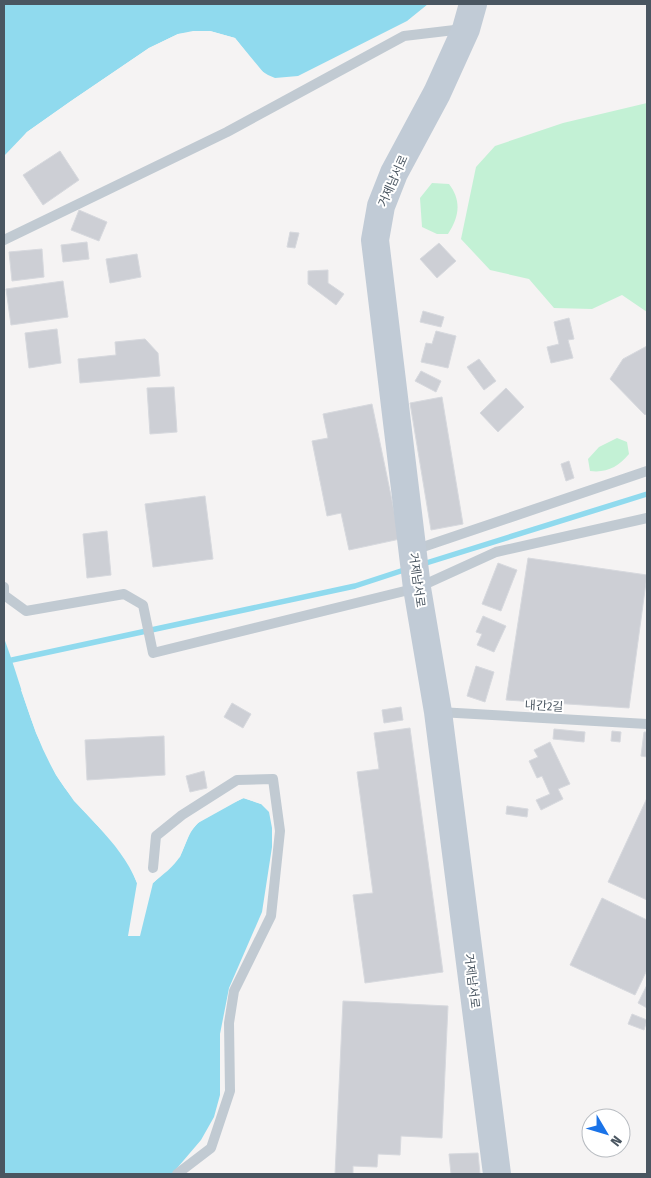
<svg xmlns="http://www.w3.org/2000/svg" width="651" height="1178" viewBox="0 0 651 1178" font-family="'Fira Sans Condensed','Noto Sans KR',sans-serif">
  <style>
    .green { fill: #c3f1d5 }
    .water { fill: #90daee }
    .pier { fill: #f5f3f3 }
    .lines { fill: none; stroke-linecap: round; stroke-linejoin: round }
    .stream { stroke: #90daee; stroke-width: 5.5 }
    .building { fill: #cdcfd5; stroke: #d7d9de }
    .service { stroke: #c1cad2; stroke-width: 10 }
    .secondary { stroke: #c1cbd6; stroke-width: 28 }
    .labels { text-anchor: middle; stroke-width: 4; stroke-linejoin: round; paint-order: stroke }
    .street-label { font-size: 12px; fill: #4a5661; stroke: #fff }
  </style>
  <rect width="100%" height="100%" fill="#f5f3f3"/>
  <!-- green -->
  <path class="green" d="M647,103V312L622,295L592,309L554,308L529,279L490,270L461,239L476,167L495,146L563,123Z
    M432,183L449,184C462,201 459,217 448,234H437L422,227L420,198Z
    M617,438L627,442L629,454C618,467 607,473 590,471L588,459L599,447Z"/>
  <!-- water -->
  <path class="water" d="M4,4H428L407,21L298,76L275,78L268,75L260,70L235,38L210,31L178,34L149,48L71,101L27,132L4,156Z
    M4,638C21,683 31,731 55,773C78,813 120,839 137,883H153C162,875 174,867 180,856C186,845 188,834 196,825C208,812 228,805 244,798L261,804L269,812L272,828V847L262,912L229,988L220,1034V1095L214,1117L201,1140L172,1174H4Z"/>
  <!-- pier -->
  <path class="pier" d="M193,31H210L235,38L268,78L258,72L234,41L210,34L178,36L150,50L72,103L29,134L4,159L27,132L71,101L149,48L178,34Z
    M23,689L38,732L58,773L76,799L117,843L133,866L139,880L152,881L170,865L178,855L188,831L196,821L213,810L243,796L262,802L261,804L243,798L198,823L190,832L180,857L153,883L140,936H128L137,883L131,868L115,844L74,801L56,775L36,733L21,690Z"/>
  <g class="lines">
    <!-- stream -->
    <path class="stream" d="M423,564L647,494
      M12,660L355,586L407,569"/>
  </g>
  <!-- building -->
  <path class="building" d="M60,151L79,180L43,205L23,175Z
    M79,210L107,222L99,241L71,230Z
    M290,232L299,233L295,248L287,247Z
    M87,242L89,259L63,262L61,245Z
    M439,243L456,261L437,278L420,259Z
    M42,249L44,277L12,281L9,252Z
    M137,254L141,277L110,283L106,259Z
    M328,270V283L344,294L336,305L308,284V271Z
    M63,281L68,317L11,325L6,289Z
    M423,311L444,317L441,327L420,322Z
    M569,318L574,339L568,340L573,358L551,363L547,347L559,344L554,322Z
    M57,329L61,363L29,368L25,333Z
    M436,331L456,336L448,368L421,362L426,343L432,344Z
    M145,339L158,353L160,376L80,383L78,359L116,355L115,342Z
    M647,346V413L645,415L610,379L623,359Z
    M479,359L496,381L484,390L467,367Z
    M421,371L441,381L436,392L415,381Z
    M174,387L177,432L150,434L147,388Z
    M506,388L524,407L498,432L480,413Z
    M442,397L463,524L431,530L410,403Z
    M372,404L400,539L349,550L341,513L327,516L312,441L328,438L323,414Z
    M569,461L574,478L566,481L561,464Z
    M205,496L213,559L153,567L145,504Z
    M107,531L111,575L87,578L83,534Z
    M528,558L647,575L629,708L506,700Z
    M498,563L517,570L501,611L482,604Z
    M483,616L506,626L494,652L477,645L482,634L476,632Z
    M476,666L494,672L485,702L467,696Z
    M232,703L251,714L243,728L224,717Z
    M401,707L403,720L384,723L382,710Z
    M410,728L443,972L365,983L353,895L373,893L357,772L379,769L374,733Z
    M554,729L585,732L584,742L553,739Z
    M612,731L621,732L620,742L611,741Z
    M644,732H647V757L641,756Z
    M164,736L165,775L87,780L85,740Z
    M550,742L570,784L558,789L563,799L541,810L536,800L550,794L542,776L537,778L529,761L538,757L534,750Z
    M204,771L207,788L190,792L186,776Z
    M647,798V900L608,882Z
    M507,806L528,809L527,817L506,814Z
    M602,898L647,920V970L635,995L570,965Z
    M647,985V1008L638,1003Z
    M343,1001L448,1006L442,1138L401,1136L400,1155L378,1154L377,1167L353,1166V1174H335Z
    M632,1014L647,1020L644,1030L628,1024Z
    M478,1153L480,1174H451L449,1154Z"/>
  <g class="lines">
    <!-- service -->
    <path class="service" d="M4,240L227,132L404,36L463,29
      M414,550L647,471
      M4,587V595L26,611L124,594L143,605L153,653L417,588L496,552L647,518
      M439,712L647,724
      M153,868L156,836L182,815L237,780L273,779L280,831L271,916L234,991L229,1023L230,1091L211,1148L177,1174"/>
    <!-- secondary -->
    <path class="secondary" d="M473,4L466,29L437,93L394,173L381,206L375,240L417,588L438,712L497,1174"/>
  </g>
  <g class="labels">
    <!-- street labels -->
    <g class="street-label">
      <text transform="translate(393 181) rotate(-66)" y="4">거제남서로</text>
      <text transform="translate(417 580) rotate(82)" y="4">거제남서로</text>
      <text transform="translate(544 706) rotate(3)" y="4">내간2길</text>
      <text transform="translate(472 981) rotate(83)" y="4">거제남서로</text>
    </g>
  </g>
  <!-- border -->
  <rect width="651" height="1178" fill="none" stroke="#4a5661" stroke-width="10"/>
  <!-- north arrow -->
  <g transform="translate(606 1133) rotate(128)"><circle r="24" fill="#ffffff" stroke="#b7bbc0"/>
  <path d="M0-4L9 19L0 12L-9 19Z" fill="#1a73e8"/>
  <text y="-8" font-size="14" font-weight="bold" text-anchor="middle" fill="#4a5661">N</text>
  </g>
</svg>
